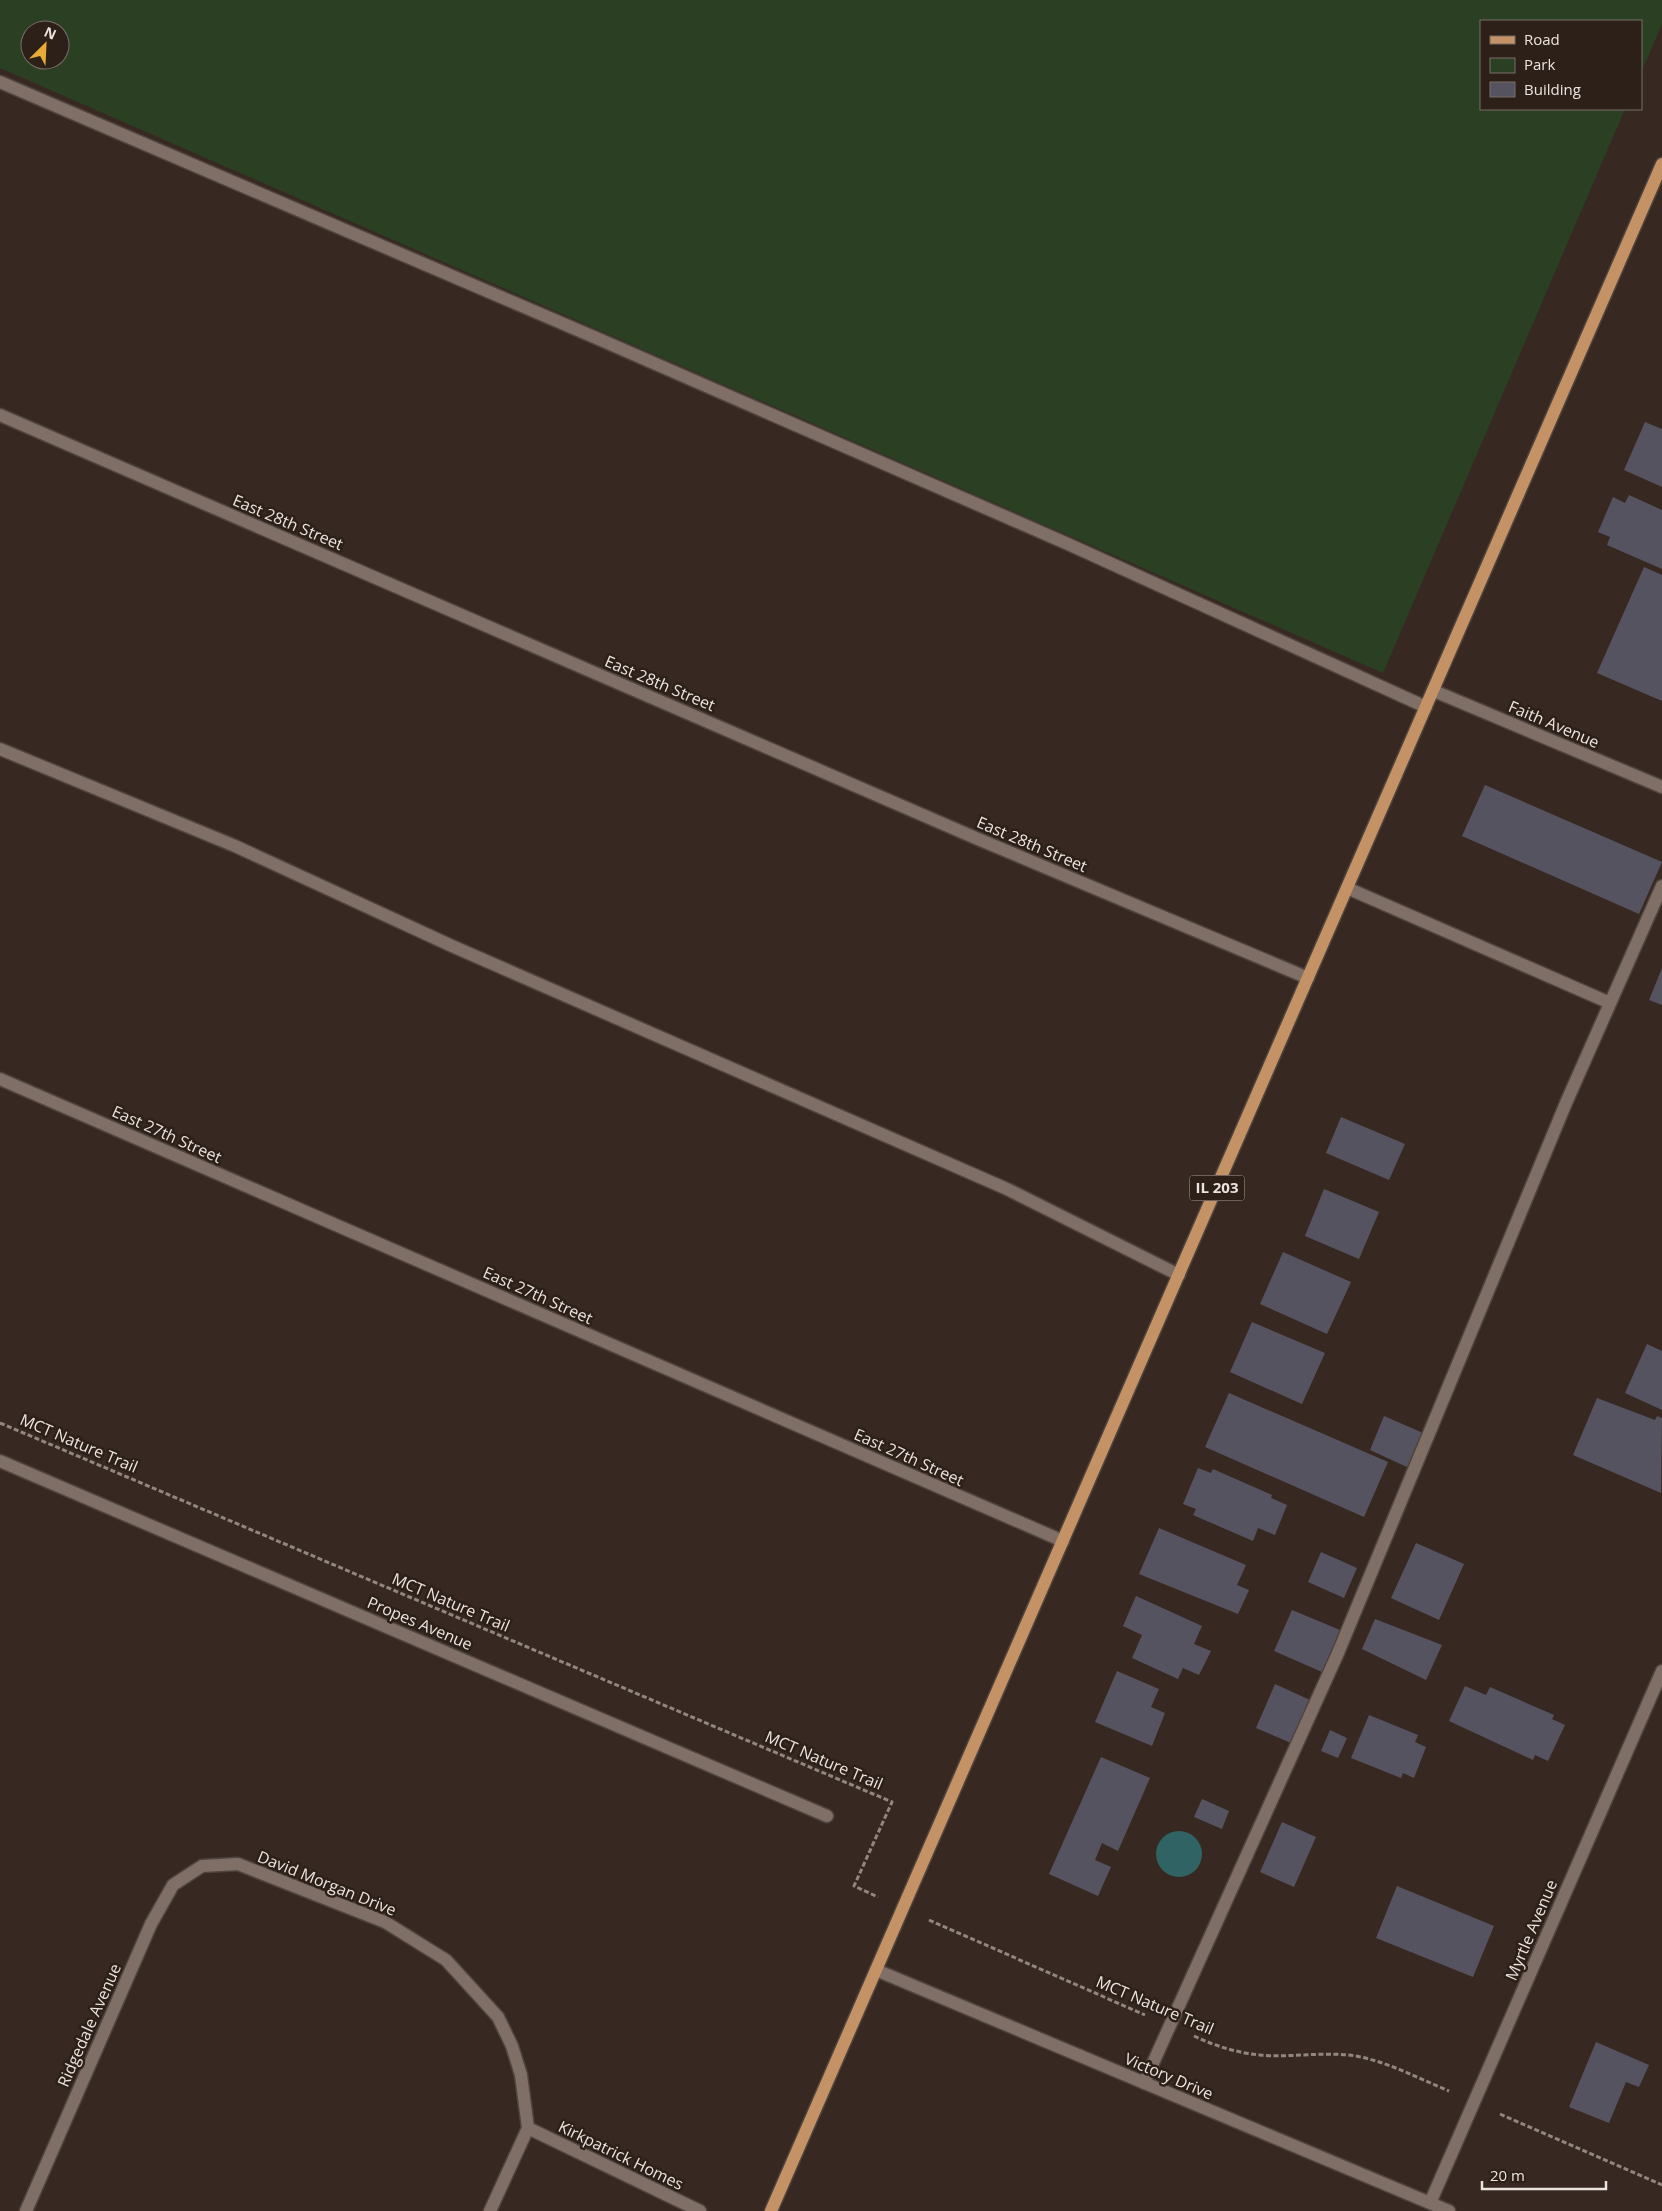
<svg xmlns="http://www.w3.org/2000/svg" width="1662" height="2211" viewBox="0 0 1662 2211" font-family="'Open Sans',sans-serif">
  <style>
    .green { fill: #2b3f22; fill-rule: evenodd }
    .water { fill: #2f6364 }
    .building { fill: #565361 }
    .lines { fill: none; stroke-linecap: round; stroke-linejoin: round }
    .lane-casing { stroke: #4f443e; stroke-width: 15 }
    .street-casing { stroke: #4f443e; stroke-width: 15 }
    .primary-casing { stroke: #4f443e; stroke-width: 15 }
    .path { stroke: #928680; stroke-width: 3; stroke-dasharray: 5 2.5; stroke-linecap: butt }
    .lane { stroke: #7f6f67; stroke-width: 12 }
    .street { stroke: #7f6f67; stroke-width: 12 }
    .primary { stroke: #c49265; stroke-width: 12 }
    .labels { text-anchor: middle; stroke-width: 5; stroke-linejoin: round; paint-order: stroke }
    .shield { fill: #2c2019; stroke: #b2a8a3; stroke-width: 1 }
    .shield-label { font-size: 15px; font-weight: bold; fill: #ece3de }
    .street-label { font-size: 16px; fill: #ece3de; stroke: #2c2019 }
  </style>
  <rect width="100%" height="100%" fill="#372922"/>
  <!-- green -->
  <path class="green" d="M0,0H1662V24L1641,73V21H1481V109H1625L1383,673L0,68ZM30,30H60V60H30Z"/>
  <!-- water -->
  <path class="water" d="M1156 1854a23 23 0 1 1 46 0a23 23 0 1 1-46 0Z"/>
  <!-- building -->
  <path class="building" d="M1645,422L1662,429V487L1624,470Z
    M1629,495L1662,510V569L1607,545L1610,537L1598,532L1613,497L1625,503Z
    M1644,567L1662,575V701L1597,673Z
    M1485,785L1662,862L1639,914L1462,836Z
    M1662,968V1005L1649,1000Z
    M1341,1117L1405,1144L1389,1180L1326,1153Z
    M1324,1189L1379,1212L1359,1259L1305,1236Z
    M1283,1252L1351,1282L1327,1334L1260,1304Z
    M1252,1322L1325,1353L1302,1404L1230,1372Z
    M1647,1344L1662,1351V1410L1625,1393Z
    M1229,1393L1388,1462L1364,1517L1205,1447Z
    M1597,1398L1655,1420L1657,1416L1662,1418L1661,1493L1573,1455Z
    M1384,1416L1423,1433L1407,1467L1370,1450Z
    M1198,1468L1211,1473L1213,1469L1272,1495L1271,1498L1287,1505L1275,1535L1258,1528L1253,1541L1193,1515L1196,1509L1183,1504Z
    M1159,1528L1246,1565L1237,1585L1249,1590L1238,1614L1139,1574Z
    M1416,1543L1464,1564L1439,1620L1391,1598Z
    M1321,1552L1357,1568L1344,1598L1308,1582Z
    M1136,1596L1202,1626L1194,1644L1211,1651L1199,1675L1183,1668L1178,1679L1132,1658L1142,1635L1123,1626Z
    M1292,1610L1340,1630L1322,1672L1274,1651Z
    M1375,1619L1442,1645L1426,1680L1362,1649Z
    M1117,1671L1159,1689L1151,1707L1165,1713L1152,1746L1095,1722Z
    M1275,1684L1310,1700L1291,1743L1256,1728Z
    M1465,1686L1486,1695L1490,1687L1554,1715L1552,1719L1565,1725L1548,1761L1535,1755L1533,1760L1449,1721Z
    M1369,1715L1418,1735L1415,1742L1426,1747L1414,1778L1403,1773L1401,1778L1351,1758Z
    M1330,1730L1347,1738L1338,1758L1321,1751Z
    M1101,1757L1150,1778L1118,1851L1102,1843L1095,1860L1111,1867L1098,1896L1049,1874Z
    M1202,1799L1229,1811L1222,1829L1194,1817Z
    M1282,1822L1316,1837L1294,1887L1260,1872Z
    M1397,1886L1494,1926L1473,1977L1376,1938Z
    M1596,2042L1649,2065L1639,2087L1626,2082L1609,2123L1569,2107Z"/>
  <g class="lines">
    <!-- lane casing -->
    <g class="lane-casing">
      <path id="lane" d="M0,82L601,340L1068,544L1426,707
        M0,749L235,846L452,946L1007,1189L1179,1275
        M1347,888L1610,1003
        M1144,2083L1338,1653L1566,1103L1662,886"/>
    </g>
    <!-- street casing -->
    <g class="street-casing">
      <path id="street" d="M0,415L978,839L1308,978
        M1434,691L1662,787
        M0,1079L1063,1541
        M0,1461L827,1816
        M876,1970L1449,2211
        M528,2128L700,2211
        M1430,2203L1662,1671
        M26,2211L151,1924L173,1885L202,1866L238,1864L385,1922L446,1960L498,2017L512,2046L521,2075L528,2128L490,2211"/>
    </g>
    <!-- primary casing -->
    <g class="primary-casing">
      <path id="primary" d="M771,2211L1662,164"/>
    </g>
    <!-- path -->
    <path class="path" d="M0,1423L892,1802L854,1886L878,1897
      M929,1920L1145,2015
      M1194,2036C1215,2046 1238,2053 1260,2055C1292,2058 1324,2051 1356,2056C1388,2062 1418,2078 1449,2091
      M1500,2114L1662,2185"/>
    <!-- lane -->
    <use href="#lane" class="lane"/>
    <!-- street -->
    <use href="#street" class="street"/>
    <!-- primary -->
    <use href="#primary" class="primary"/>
  </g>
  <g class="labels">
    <!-- shield labels -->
    <rect class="shield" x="1189.5" y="1175.5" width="55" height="25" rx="4"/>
    <g class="shield-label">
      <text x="1217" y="1193">IL 203</text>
    </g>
    <!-- street labels -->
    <g class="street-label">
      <text transform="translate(288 522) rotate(23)" y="6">East 28th Street</text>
      <text transform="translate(660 683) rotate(23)" y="6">East 28th Street</text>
      <text transform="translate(1554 724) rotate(23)" y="6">Faith Avenue</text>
      <text transform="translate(1032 844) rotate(23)" y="6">East 28th Street</text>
      <text transform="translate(167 1134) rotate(24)" y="6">East 27th Street</text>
      <text transform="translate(538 1295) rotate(24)" y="6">East 27th Street</text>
      <text transform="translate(79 1443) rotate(23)" y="6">MCT Nature Trail</text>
      <text transform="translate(909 1457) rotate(24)" y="6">East 27th Street</text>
      <text transform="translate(451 1602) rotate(23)" y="6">MCT Nature Trail</text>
      <text transform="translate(420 1623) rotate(23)" y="6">Propes Avenue</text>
      <text transform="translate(824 1760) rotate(23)" y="6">MCT Nature Trail</text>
      <text transform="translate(327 1883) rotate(22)" y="6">David Morgan Drive</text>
      <text transform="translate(1531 1930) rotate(-67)" y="6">Myrtle Avenue</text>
      <text transform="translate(1155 2005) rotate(23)" y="6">MCT Nature Trail</text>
      <text transform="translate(89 2025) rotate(-66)" y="6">Ridgedale Avenue</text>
      <text transform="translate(1169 2076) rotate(23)" y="6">Victory Drive</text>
      <text transform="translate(621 2155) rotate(26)" y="6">Kirkpatrick Homes</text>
    </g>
  </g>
  <!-- legend -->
  <rect x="1480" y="20" width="162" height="90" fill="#2c2019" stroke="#796e68"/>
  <rect x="1490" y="36" width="25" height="8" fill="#c49265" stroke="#796e68"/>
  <text x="1524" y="45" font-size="15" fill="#ece3de">Road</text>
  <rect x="1490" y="58" width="25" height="15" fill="#2b3f22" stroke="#796e68"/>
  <text x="1524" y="70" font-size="15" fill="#ece3de">Park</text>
  <rect x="1490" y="82" width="25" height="15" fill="#565361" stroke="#796e68"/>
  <text x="1524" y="95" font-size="15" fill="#ece3de">Building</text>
  <!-- north arrow -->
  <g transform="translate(45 45) rotate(24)"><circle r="24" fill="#2c2019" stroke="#796e68"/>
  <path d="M0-4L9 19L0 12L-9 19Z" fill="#e8ab37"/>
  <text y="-8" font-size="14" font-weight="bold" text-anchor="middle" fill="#ece3de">N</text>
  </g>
  <!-- scale -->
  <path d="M1482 2181v8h124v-8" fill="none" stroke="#ece3de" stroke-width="2.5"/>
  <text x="1490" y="2181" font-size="15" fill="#ece3de" stroke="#2c2019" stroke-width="4" paint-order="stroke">20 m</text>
</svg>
